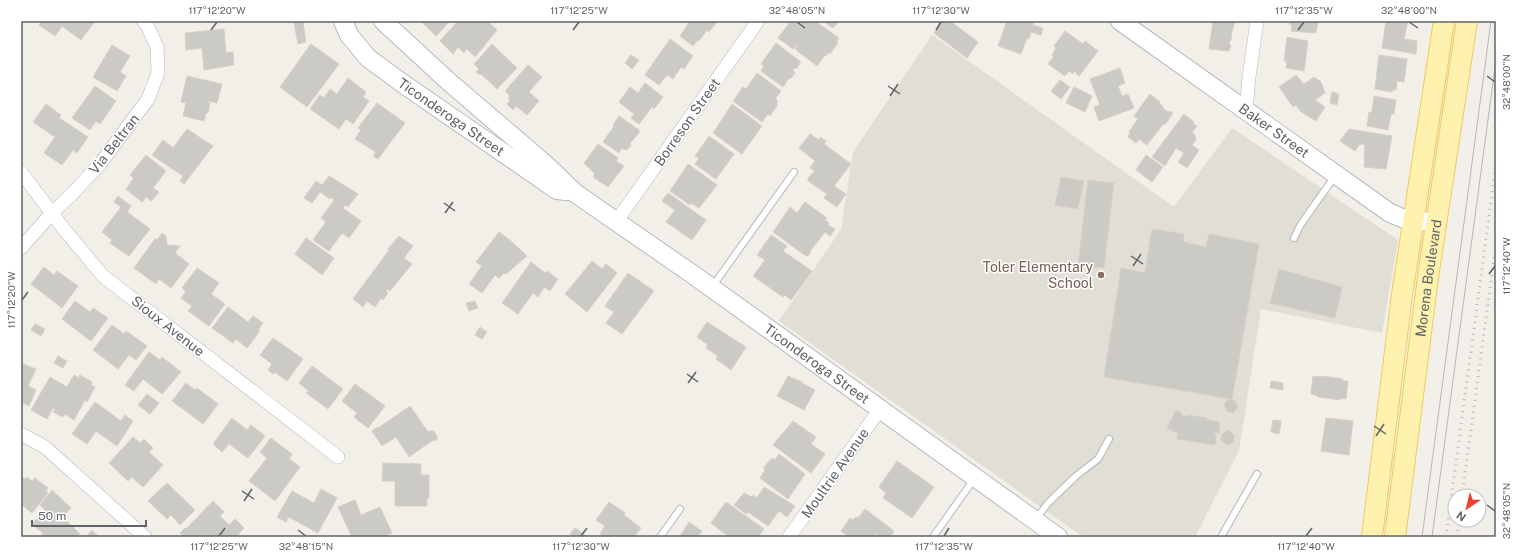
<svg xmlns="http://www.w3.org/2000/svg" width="1517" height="558" viewBox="0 0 1517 558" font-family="'Public Sans',sans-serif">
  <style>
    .education { fill: #e1ded6 }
    .building { fill: #cccac5; stroke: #d6d1c6 }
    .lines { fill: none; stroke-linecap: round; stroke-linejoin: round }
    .lane-casing { stroke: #b5b8bc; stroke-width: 8 }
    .street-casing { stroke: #b5b8bc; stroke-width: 14 }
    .secondary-casing { stroke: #b6babf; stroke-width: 20 }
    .primary-casing { stroke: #f2c960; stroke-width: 22 }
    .lane { stroke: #fff; stroke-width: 6 }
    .street { stroke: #fff; stroke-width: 13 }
    .secondary { stroke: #fff; stroke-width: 18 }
    .primary { stroke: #fff2af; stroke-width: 20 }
    .tram { stroke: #b6b7b8; stroke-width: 1 }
    .rail { stroke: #b6b7b8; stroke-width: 3; stroke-dasharray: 1 5; stroke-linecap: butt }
    .ticks { fill: none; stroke: #5f6368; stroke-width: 1.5 }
    .education-dot { fill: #8d6e63; stroke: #fff; stroke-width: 1.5 }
    .labels { text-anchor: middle; stroke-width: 3; stroke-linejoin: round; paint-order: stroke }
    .street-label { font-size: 14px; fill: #5f6368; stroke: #fff }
    .education-label { font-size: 14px; fill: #785e54; stroke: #fff; text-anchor: end }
    .neatline { fill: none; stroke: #5f6368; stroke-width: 1.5 }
    .ticks-label { font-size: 10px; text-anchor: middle; fill: #5f6368 }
  </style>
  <rect width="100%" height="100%" fill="#f1efe8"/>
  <!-- education -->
  <path class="education" d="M932,35L1174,207L1232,128L1398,240L1382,333L1261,309L1239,451L1195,537H1083L779,321L841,229L853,152Z"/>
  <!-- building -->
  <path class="building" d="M43,21H95L81,40L62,26L55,36L39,25Z
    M421,21H448L449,22L436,36Z
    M458,21H487L497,30L476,56H474L467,49L464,53L458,47L453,54L440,41Z
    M690,21H718L709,32L707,30L699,41L698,40L693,46L680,36Z
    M791,21H815L839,38L836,42L838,43L830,54L829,52L826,56L825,55L817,66L795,49L798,44L793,49L778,38Z
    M823,21H839L833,28Z
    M943,21H950L978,42L967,58L934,33Z
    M1007,21H1034L1033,25L1043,28L1041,35L1031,32L1029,39L1027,38L1021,54L998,46Z
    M1213,21H1235L1231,36L1232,37L1229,43L1231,46L1229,51L1209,49Z
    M1290,21H1318L1316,33L1291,31L1292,25L1289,24Z
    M1386,21H1408L1404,39L1417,41L1416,54L1382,48Z
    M303,22L306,42L298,44L294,23Z
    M224,29L226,53L233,52L234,65L204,70L202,48L186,50L185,33Z
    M1065,31L1083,44L1085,41L1098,51L1079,76L1074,71L1073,74L1069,71L1065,76L1048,64L1054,56L1052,55L1056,48L1054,46Z
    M1287,37L1308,41L1304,71L1286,68L1287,61H1284Z
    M670,39L693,56L684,69L681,67L673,79L667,75L659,85L645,75Z
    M776,43L801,62L796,69L795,68L793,70L795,73L791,78L788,79L783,87L761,71L764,66L761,64Z
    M311,44L339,64L307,107L280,87Z
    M492,44L517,68L497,89L481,74L480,75L476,72L479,69L474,64Z
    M112,45L130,56L120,72L126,76L117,91L93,77Z
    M631,55L639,60L632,69L625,63Z
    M1379,55L1407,59L1404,82L1397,81L1396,90H1392V92L1375,89Z
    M528,65L542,77L529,92L539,101L527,115L516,106L513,110L507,104L510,100L508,98L510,96L505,91Z
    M1120,68L1125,83L1118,86L1122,96L1128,94L1134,108L1099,121L1094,107L1100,105L1090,79Z
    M757,73L781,91L775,99L777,100V106L770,116L768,114L762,122L733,101L743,87L746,89Z
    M1296,75L1304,84L1314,77L1321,82L1325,93L1315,100L1325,107L1316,121L1300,111L1296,105L1293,107L1279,87Z
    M187,76L222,84L217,103L208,101V102L210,103L208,113H206L204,121L183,116L186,103L181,102Z
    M348,78L366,92L363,97L369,101L353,124L346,119L339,129L310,109L320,95L324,98L330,89L337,94Z
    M1060,80L1070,87L1061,99L1051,91Z
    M645,83L663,97L654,109L652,107L639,124L631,118L634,114L619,102L630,87L638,93Z
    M95,86L116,101L100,124L96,121L90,130L72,118Z
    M1074,87L1092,96L1085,112L1066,103Z
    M1332,92L1339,94L1337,105L1330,103Z
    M1150,94L1160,102L1159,103L1163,106L1162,107L1168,112L1169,111L1173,113L1165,125L1164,123L1147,145L1139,139L1136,143L1128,137L1130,133L1129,132L1138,119L1134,116Z
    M1374,96L1396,100L1394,114H1391L1388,130L1367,126L1369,112H1372Z
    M377,103L405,123L378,159L373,156L376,152L355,139L361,130L358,128Z
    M46,104L61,115L59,118L88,137L77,153L73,150L62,165L44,153L55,137L33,122Z
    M732,104L762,126L742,154L713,133Z
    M1184,114L1194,122L1193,124L1197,126L1192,133L1195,135L1196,140L1192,145L1199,150L1187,168L1178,162L1184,153L1176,148L1165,166L1152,157Z
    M619,116L639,130V133L630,143L631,145L628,149L625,150L622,148L619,153L603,142L614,126L613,125Z
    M187,129L213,146L184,184L180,181L183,176L152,155L163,140L173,148Z
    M1349,129L1392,136L1386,169L1364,167L1365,158H1364L1365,145L1360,144L1355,151L1340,141Z
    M810,134L819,140L820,137L826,141L824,144L851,164L834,186L846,194L837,207L824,198L827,194L808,181V178L815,171L810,168L815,161L799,148Z
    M709,136L734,154L716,179L695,164L699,158L695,156Z
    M598,144L618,158L616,161L624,166L608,187L593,177L595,174L584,163Z
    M146,155L166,171L153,188L159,192L151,201L146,197L142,202L126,189L134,178L130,175Z
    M1146,155L1163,167L1152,182L1136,170Z
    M688,164L717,185L699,208L691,203L690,205L670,191Z
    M329,176L358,194L348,207L345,205L343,208L361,221L349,238L342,233L329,251L313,240L326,222L321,218L334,200L331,197L330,199L320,192L312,203L304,198L316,181L322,185Z
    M1061,177L1084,181L1078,209L1055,205Z
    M1088,180L1114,183L1104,268L1078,265Z
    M668,193L706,220L692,240L666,222L675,210L662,201Z
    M118,196L131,206L127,212L150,229L129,256L110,243L112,240L102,232L121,207L114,202Z
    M805,202L827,218L825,220L829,223L828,225L835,229L830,236L825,232L811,250L809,255L806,256L773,232L790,207L797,213Z
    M1152,229L1184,234L1183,242L1206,247L1209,234L1259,244L1232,399L1104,377L1121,268L1145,273Z
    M499,232L511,241L527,256L506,274L504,273L499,278L495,275L482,293L469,284L482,266L476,262Z
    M162,233L166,236L167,245L180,246L175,253L189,264L171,288L159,279L156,284L134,268L155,239L157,240Z
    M771,235L787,246L783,251L812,271L791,300L785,295L783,297L753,276L765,260L757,255Z
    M399,236L413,246L404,258L412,264L390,291L387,289L386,291L388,293L383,300L381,298L375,307L367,301L363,307L353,299L389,250L388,249Z
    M306,238L334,258L322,275L295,254Z
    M592,261L602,269L606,264L617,273L587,312L565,294Z
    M531,262L545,273L547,271L558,279L550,291L544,287L538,297L533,293L518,314L502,303Z
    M44,267L54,275L57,271L78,286L62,308L31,284Z
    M197,268L219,283L211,294L225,304L209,326L188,311L192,306L181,298L186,291L182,288Z
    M1279,269L1342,287L1335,318L1270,303Z
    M628,273L654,291L622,334L606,323L614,312L605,306Z
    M75,301L90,312L93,308L108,318L91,341L62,319Z
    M475,301L478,308L469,311L466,303Z
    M228,307L248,322L253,316L263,323L258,330L260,331L247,348L236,339L233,343L212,328Z
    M707,322L746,347L731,370L716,359L718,356L706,348L708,345L697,337Z
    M35,324L45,329L41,336L31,330Z
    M112,325L124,334L126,331L147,346L136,360L129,355L118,369L93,350Z
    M480,327L487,332L482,339L475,335Z
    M273,338L303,359L287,381L275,372L273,374L268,370L272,364L260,355Z
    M149,352L160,360L162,357L181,372L162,394L143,379L134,391L125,385Z
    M58,356L67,361L63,368L54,363Z
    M21,363L36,369L28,386L36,390L29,406L21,402Z
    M312,366L343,389L328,409L306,393L309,391L299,383Z
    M74,375L79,378L80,375L92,382L91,385L95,387L87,402L85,400L74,420L65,414L63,417L53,412L55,409L53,408L47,419L31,410L50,377L67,387Z
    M788,376L802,382V383L815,390L804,410L777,396Z
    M1313,376L1321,377L1322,376L1343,379V381H1348L1346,399L1341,398L1340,400L1318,397V396L1311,394Z
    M1271,381L1283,383V390L1270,388Z
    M186,383L195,390L197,388L218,404L203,424L172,401Z
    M355,384L385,406L368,428L354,417L357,413L342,401Z
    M147,394L159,403L150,414L138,405Z
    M1228,399L1235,401L1238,407L1233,413L1227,411L1224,405Z
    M95,402L121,421L125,415L133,421L117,446L96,431L87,444L72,434Z
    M410,406L428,432L430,431H434L437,436V440L434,441L433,440L409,457L396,437L382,446L372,431L377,427L378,428Z
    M1176,410L1182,413V415L1186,417L1188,415L1207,418L1206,420L1219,422L1220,433L1215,432L1214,435H1216L1215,445L1177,439L1178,433L1167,428Z
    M232,418L247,430L251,425L265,436L248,458L229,444L222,452L213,444Z
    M1326,418L1353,421L1349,455L1321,451Z
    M1273,420L1281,421L1279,434L1271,432Z
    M793,421L816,437L811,444L825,454L811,473L773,445Z
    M1229,430L1234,435L1233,442L1227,445L1221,440L1223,433Z
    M133,437L140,443L144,439L153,448L149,452L163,465L143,487L132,477L128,481L109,463Z
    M271,438L292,454L289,459L300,467L275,501L249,481L267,458L260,452Z
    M779,454L805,474L788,499L760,478L765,470L764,469L765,466L770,460V461L772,458L775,460Z
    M897,461L934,487L912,518L883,498L886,493L879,487Z
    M383,463L421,464V475H429V498H427V506H395V481H382Z
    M21,476L25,479L27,477L32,481L35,478L48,488L46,491L48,493L32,513L21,504Z
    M167,483L195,510L180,525L171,515L167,519L148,501Z
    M764,487L795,506L787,517L779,511L768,526L748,512L746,514L734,505L744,493L751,497L753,495L757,498Z
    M321,489L337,498L318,533L289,517L286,522L277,517L292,491L314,503Z
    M52,490L71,508L63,517L80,534L77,537H41L43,533L32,524L45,510L40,505Z
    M355,500L361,515L380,507L392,533L383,537H352L338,507Z
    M213,501L224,512L220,516L229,525L235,519L244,528L236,537H207L205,534L202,537H185L180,533L185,528L186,529Z
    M609,502L625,513L624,515L641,528L634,537H605L600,534L605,526L596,520Z
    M726,502L764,529L758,537H729L711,523Z
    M865,509L894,531L890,537H880L875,534L873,537H849L841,531L850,518L853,520L856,517L858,518Z
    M689,522L702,531L697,537H681L680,536Z
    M575,528L588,537H573L570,534Z
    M92,530L99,537H86Z"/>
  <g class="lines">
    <!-- lane casing -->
    <g class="lane-casing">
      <path id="lane" d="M1294,238L1301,224L1335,176
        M712,287L794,172
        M1036,519L1048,503L1076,476L1098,459L1109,439
        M660,537L680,509
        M933,537L974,479
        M1221,537L1257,474"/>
    </g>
    <!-- street casing -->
    <g class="street-casing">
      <path id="street" d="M1246,110L1249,77L1257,21
        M21,172L63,228L103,276L338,457
        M616,222L758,21
        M21,248L52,213L73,193L100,164L148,99L158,73L157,47L147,25L143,21
        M21,434L45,447L145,537
        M789,537L880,409"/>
    </g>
    <!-- secondary casing -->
    <g class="secondary-casing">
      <g id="secondary">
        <path id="s1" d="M343,21L349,35L368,58L402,83L557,190L566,191"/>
        <path id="s2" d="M383,21L448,81L545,164L575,193L695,276L1058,537"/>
        <path id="s3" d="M1120,21L1390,213L1402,218L1436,223"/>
      </g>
    </g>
    <!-- primary casing -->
    <g class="primary-casing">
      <g id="primary">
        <path d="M1372,537L1402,295L1444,21"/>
        <path id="s4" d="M1395,537L1428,277L1467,21"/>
      </g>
    </g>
    <!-- lane -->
    <use href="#lane" class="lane"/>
    <!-- street -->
    <use href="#street" class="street"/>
    <!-- secondary -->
    <use href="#secondary" class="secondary"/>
    <!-- primary -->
    <use href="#primary" class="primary"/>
    <!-- tram -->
    <path class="tram" d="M1422,537L1491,21
      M1432,537L1496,60"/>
    <!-- rail -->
    <path class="rail" d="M1462,496L1496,244
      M1446,537L1496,164
      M1457,537L1459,520"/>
  </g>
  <!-- ticks -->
  <path class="ticks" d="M797,22L805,28M1409,22L1418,28M211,30L217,22M573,30L579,22M936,30L941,22M1298,30L1304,22M1487,76L1495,82M888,86L900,94M890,96L898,84M444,203L455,211M445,213L453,202M1131,256L1143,264M1133,266L1141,254M1489,274L1495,266M22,300L28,292M687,374L698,382M688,383L696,372M1374,426L1386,434M1376,436L1384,424M242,491L254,499M244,501L252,489M1487,505L1495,511M298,530L306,536M219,536L225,528M581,536L587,528M944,536L949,528M1306,536L1312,528"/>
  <!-- markers -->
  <circle class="education-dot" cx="1101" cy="275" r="4"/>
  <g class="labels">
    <!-- street labels -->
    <g class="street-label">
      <text dy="5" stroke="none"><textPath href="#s1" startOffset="147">Ticonderoga Street</textPath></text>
      <text transform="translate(687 122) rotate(-55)" y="5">Borreson Street</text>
      <text dy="5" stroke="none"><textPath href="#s3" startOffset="189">Baker Street</textPath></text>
      <text transform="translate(114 144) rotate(-52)" y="5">Via Beltran</text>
      <text dy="5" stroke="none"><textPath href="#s4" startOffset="261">Morena Boulevard</textPath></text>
      <text transform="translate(168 326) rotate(38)" y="5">Sioux Avenue</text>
      <text dy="5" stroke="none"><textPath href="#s2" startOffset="554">Ticonderoga Street</textPath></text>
      <text transform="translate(835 473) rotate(-55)" y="5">Moultrie Avenue</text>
    </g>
    <!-- education labels -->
    <g class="education-label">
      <text x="1093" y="272">Toler Elementary<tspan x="1093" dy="16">School</tspan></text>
    </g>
  </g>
  <!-- border -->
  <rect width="1517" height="558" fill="none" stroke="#ffffff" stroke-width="44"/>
  <!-- north arrow -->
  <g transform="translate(1467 508) rotate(215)"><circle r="19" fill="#ffffff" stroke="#bfc1c3"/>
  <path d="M0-3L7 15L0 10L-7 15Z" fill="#ea4335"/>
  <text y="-6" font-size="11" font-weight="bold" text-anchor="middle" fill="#5f6368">N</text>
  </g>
  <!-- scale -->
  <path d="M32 520v6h114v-6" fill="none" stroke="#5f6368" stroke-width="2"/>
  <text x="38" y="520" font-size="12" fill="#5f6368" stroke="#ffffff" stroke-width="3" paint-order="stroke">50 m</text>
  <rect x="22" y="22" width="1473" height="514" class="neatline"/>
  <g class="ticks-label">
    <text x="217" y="14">117°12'20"W</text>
    <text x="579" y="14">117°12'25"W</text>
    <text x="797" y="14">32°48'05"N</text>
    <text x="941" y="14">117°12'30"W</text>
    <text x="1304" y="14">117°12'35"W</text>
    <text x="1409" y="14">32°48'00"N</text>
    <text transform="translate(1506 82) rotate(-90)" y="4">32°48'00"N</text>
    <text transform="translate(1506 266) rotate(-90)" y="4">117°12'40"W</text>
    <text transform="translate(11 300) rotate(-90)" y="4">117°12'20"W</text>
    <text transform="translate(1506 511) rotate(-90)" y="4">32°48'05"N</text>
    <text x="219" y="550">117°12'25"W</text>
    <text x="306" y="550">32°48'15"N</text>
    <text x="581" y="550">117°12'30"W</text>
    <text x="944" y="550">117°12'35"W</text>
    <text x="1306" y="550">117°12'40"W</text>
  </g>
</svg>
